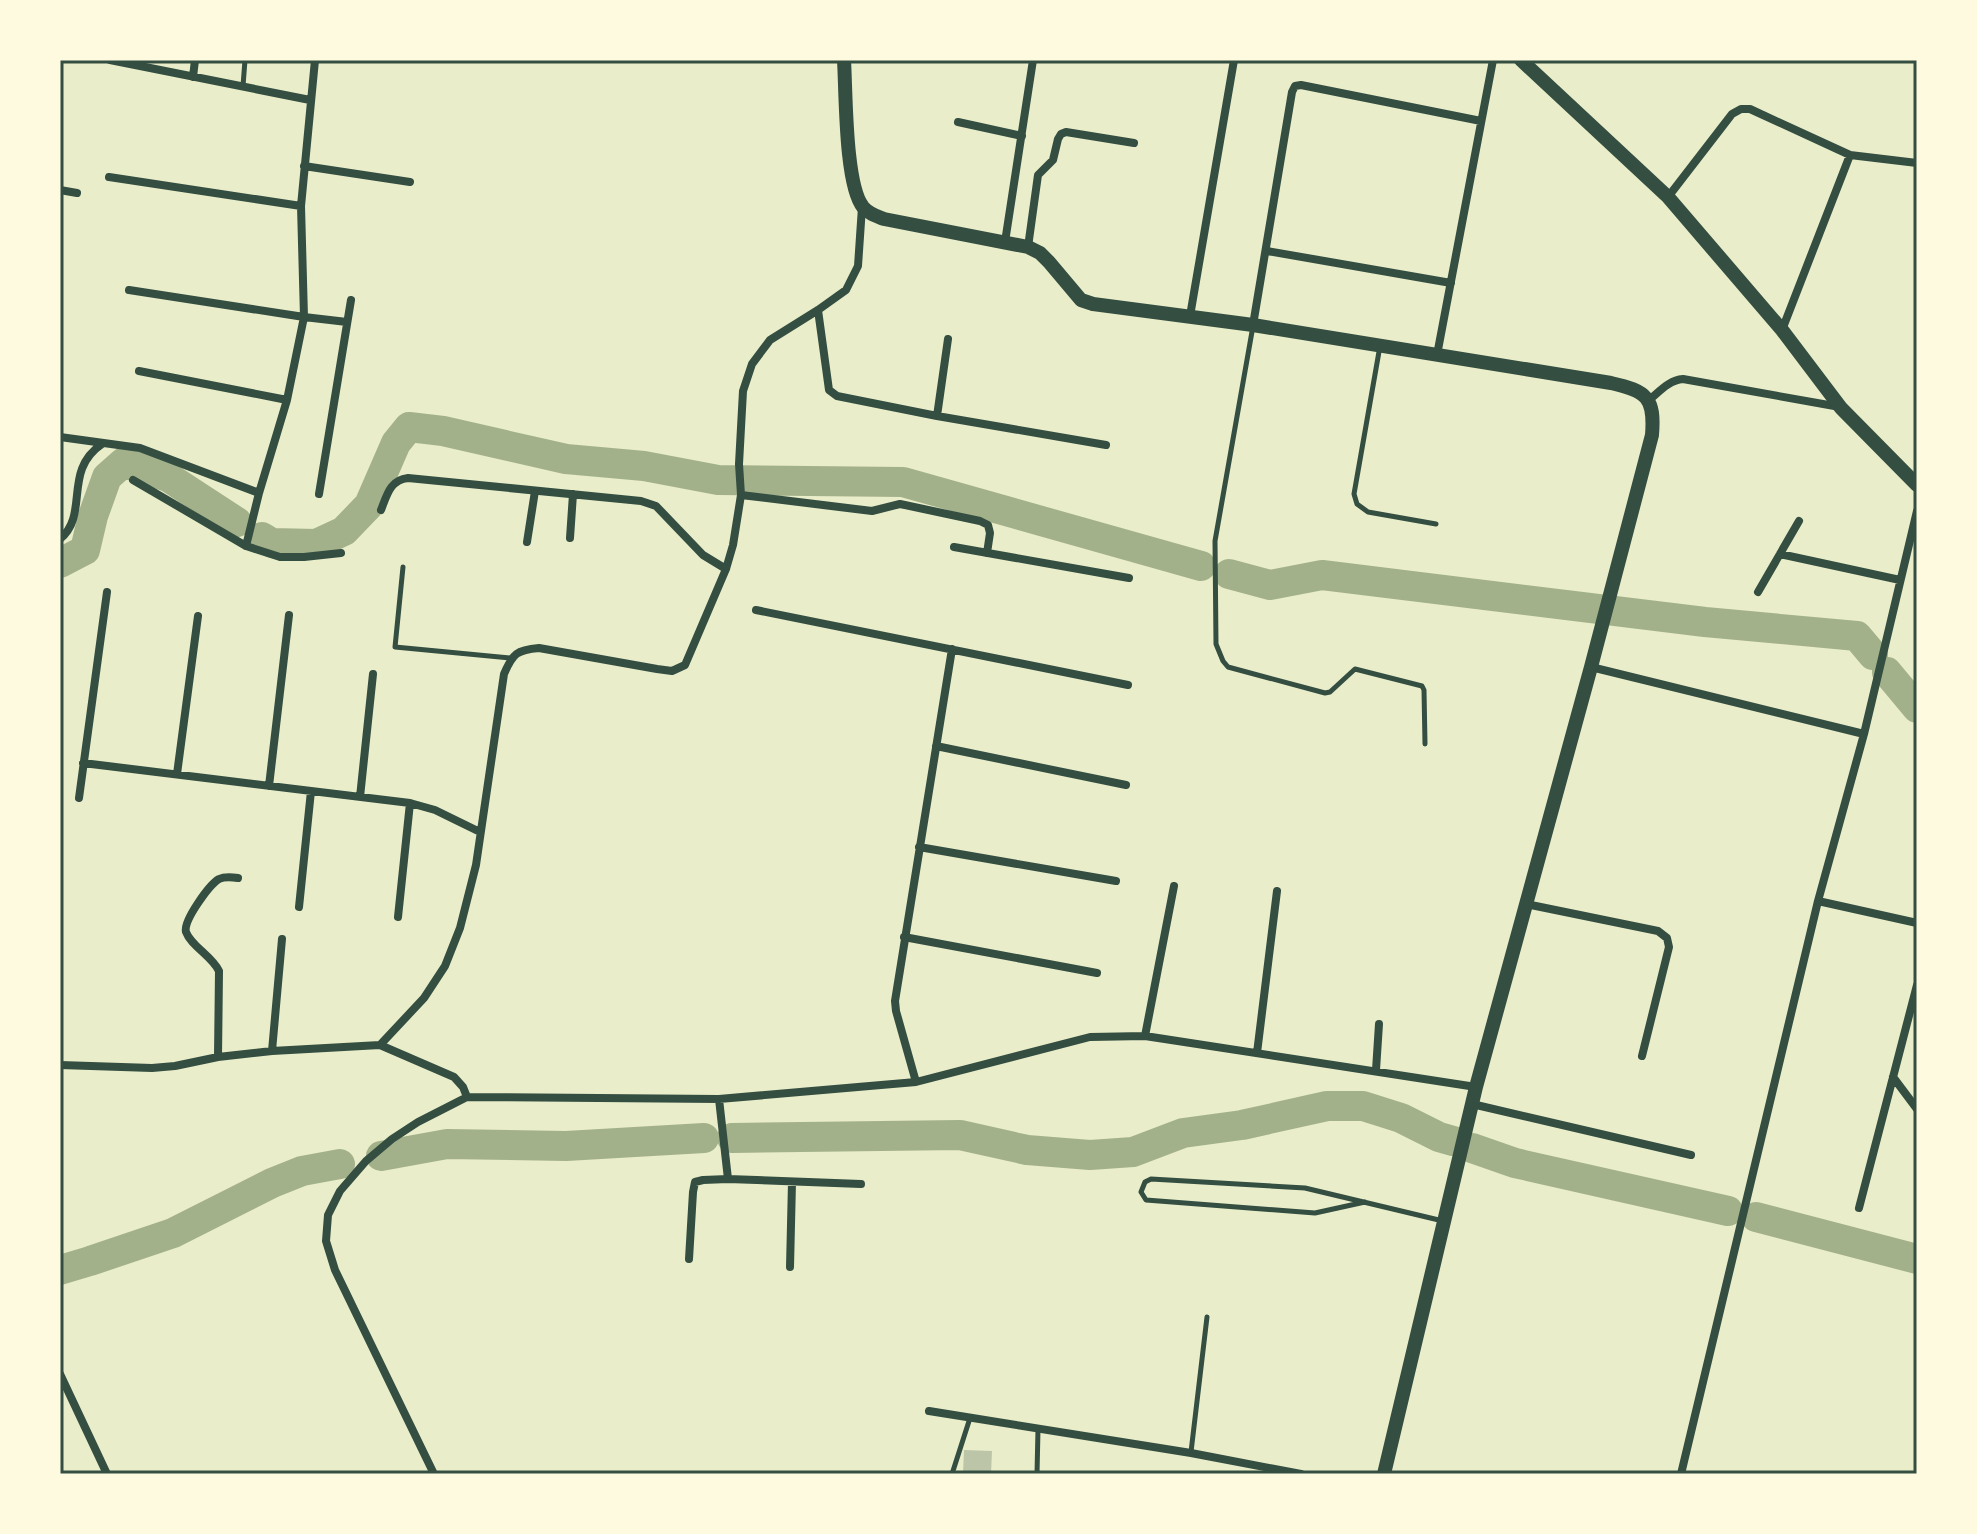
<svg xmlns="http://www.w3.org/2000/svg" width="1977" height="1534" viewBox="0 0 1977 1534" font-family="Helvetica,sans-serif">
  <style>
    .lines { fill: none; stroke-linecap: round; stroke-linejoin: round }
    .river { stroke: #a3b18a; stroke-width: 30 }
    .building { fill: #bcc5a7 }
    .service { stroke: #344e41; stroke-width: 5 }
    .minor { stroke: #344e41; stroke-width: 8 }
    .secondary { stroke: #344e41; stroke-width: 14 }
    .primary { stroke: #344e41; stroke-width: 14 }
    .neatline { fill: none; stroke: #344e41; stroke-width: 3 }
  </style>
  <rect width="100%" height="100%" fill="#e9edc9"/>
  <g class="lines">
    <!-- river -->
    <path class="river" d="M262,537L272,543L316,544L344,531L369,505L396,443L409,427L443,431L566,459L644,466L718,480L903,482L1201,566
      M60,563L85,550L93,516L107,477L124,462L168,477L237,522
      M1229,574L1270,585L1322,575L1705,622L1857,636L1873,655
      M1887,672L1917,708
      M732,1138L960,1135L1027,1150L1090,1155L1133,1152L1183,1133L1242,1125L1327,1106H1363L1401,1118L1439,1137L1453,1141
      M1472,1148L1515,1163L1728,1211
      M381,1156L447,1144L566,1146L704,1138
      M1756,1217L1917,1259
      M60,1270L90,1261L173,1233L272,1183L302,1171L340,1164"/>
  </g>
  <!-- building -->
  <path class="building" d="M964,1450L992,1451L991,1474H963Z"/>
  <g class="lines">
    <!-- service -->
    <path class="service" d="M243,86L245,60
      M1253,326L1215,541L1216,644L1223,661L1228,667L1325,693L1330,692L1355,669L1422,686L1424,690L1425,744
      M1380,346L1354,494L1357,504L1368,512L1436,524
      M403,567L395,647L511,658
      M1365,1202L1315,1213L1146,1200L1141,1192L1145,1182L1151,1179L1305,1188L1443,1221
      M1191,1452L1207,1317
      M952,1474L970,1418
      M1037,1474L1038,1429"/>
    <!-- minor -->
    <path class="minor" d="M110,60L310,100
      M193,77L195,60
      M958,122L1022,136
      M304,166L410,182
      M109,177L301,206
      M60,190L77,193
      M1668,197L1732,114L1741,109H1750L1850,155L1917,163
      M1005,242L1033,60
      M1028,247L1038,175L1053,160L1058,139L1061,134L1066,132L1134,143
      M1267,251L1451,283
      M129,290L304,317L347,322
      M818,310L829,390L837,396L937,416L1106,445
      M1190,316L1234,60
      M1253,325L1292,92L1295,86L1301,85L1481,121
      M1782,330L1850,155
      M1437,355L1493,60
      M139,371L287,400
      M1649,400C1659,392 1669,380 1683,379L1840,407
      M937,416L948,339
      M60,437L140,448L259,493
      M133,480L246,546L280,557H304L341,553
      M319,494L351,300
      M741,495L872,511L900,504L980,521L988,525L990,533L987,553
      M381,510C387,495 390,480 408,478L641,501L656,506L703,555L726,569
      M570,538L573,494
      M60,539C90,514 62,471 102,444
      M527,542L535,491
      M246,546L259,493L287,400L304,317L301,206L315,60
      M954,547L1129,578
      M1780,554L1900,580
      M1758,592L1799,521
      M756,610L1128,685
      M1591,667L1864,734
      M936,746L1126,785
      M83,763L410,803L435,810L480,832
      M177,774L198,616
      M269,786L289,615
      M360,797L373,674
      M79,798L107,592
      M919,847L1116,881
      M1818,901L1917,923
      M1526,904L1658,931L1667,938L1669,947L1642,1056
      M299,907L311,791
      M398,917L410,803
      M904,937L1097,973
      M1145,1036L1174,886
      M380,1045L424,998L445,966L460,928L476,865L504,674C513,653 517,650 539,648L657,669L672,671L685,665L726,569L733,545L741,495L739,464L743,391L752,364L770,340L818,310L846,290L858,266L862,207
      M272,1051L282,939
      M1257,1053L1277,891
      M218,1057L219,971C212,956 191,946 186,932C183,921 209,885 219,879C225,876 232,877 238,878
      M60,1065L152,1068L175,1066L218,1057L272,1051L380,1045L454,1077L463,1087L467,1097
      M1376,1070L1379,1024
      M1893,1077L1917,1109
      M916,1082L896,1011L895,1001L952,649
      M719,1099L728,1179
      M1472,1104L1691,1155
      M1859,1208L1917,985
      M689,1259L693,1192L695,1182L703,1180L728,1179L861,1184
      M790,1267L792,1182
      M60,1374L107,1474
      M929,1411L1191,1453L1301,1474
      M434,1474L335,1270L326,1241L328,1215L340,1191L366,1161L392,1139L418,1122L467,1097L719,1099L916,1082L1090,1037L1145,1036L1476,1087
      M1681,1474L1818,901L1864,734L1917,511"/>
    <!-- secondary -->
    <path class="secondary" d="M844,60C846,92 845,185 863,207C869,214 876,216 884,219L1028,247L1040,253L1049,262L1081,300L1093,304L1253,325L1611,383C1647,391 1655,398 1652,435L1591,667L1476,1087L1384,1474"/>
    <!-- primary -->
    <path class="primary" d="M1521,60L1668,197L1782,330L1841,408L1917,485"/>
  </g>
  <!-- border -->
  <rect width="1977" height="1534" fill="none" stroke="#fefae0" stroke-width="124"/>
  <rect x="62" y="62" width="1853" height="1410" class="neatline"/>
</svg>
